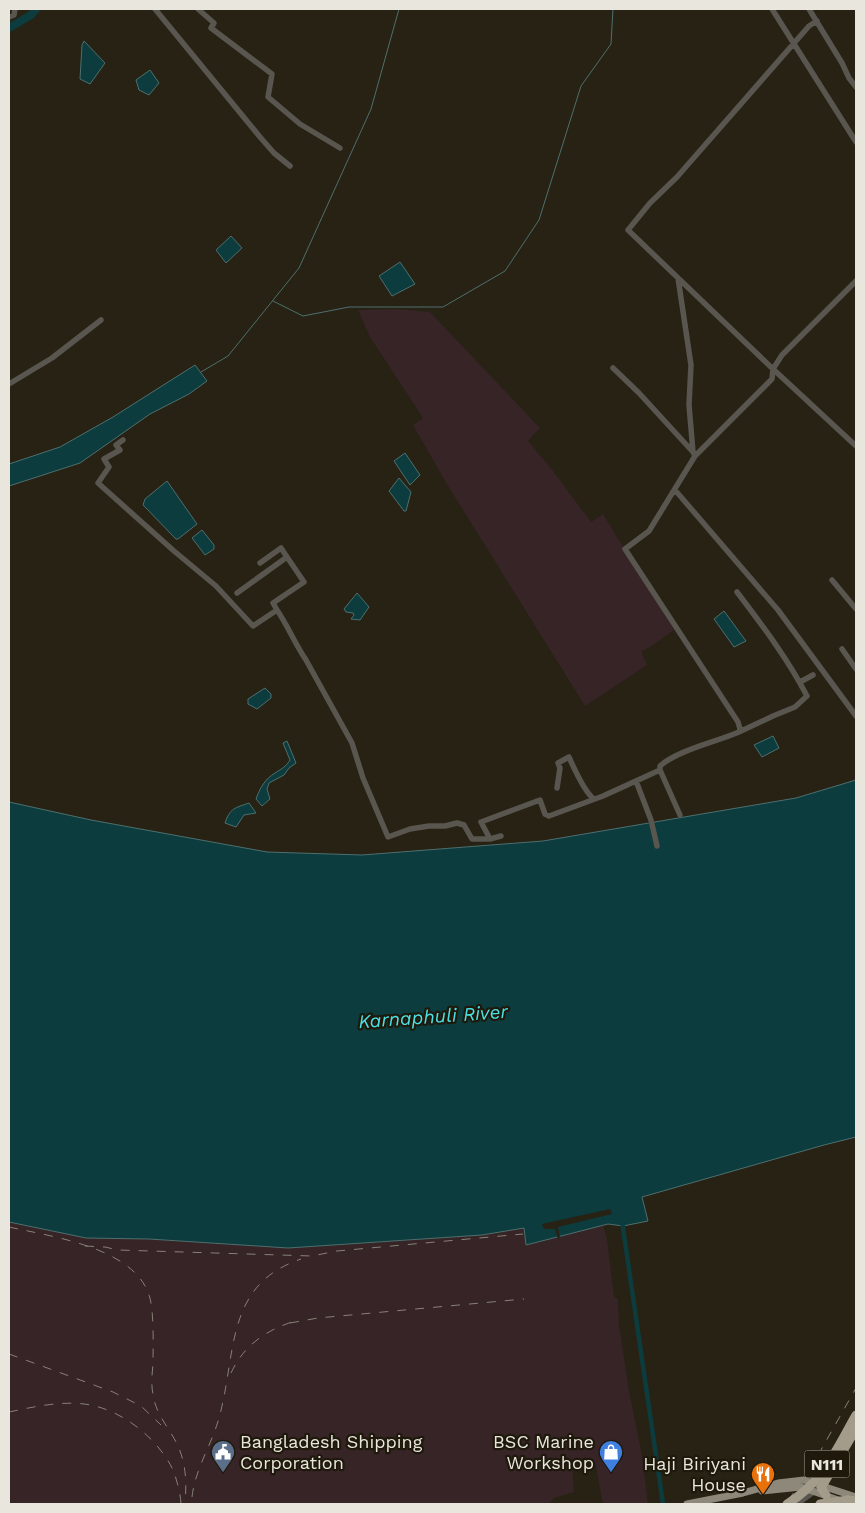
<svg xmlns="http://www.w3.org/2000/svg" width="865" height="1513" viewBox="0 0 865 1513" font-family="'Work Sans',sans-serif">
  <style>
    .industrial { fill: #372426 }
    .water { fill: #0c3c3e; stroke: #4e6f6e }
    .pier { fill: #272214 }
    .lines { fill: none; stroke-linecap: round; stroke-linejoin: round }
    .stream { stroke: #4e6f6e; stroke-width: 1 }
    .canal { stroke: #0c3c3e; stroke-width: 4.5 }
    .river { stroke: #0c3c3e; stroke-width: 8 }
    .minor { stroke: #59554f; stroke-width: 5.5 }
    .major { stroke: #8e887a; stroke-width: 7 }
    .highway { stroke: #a49c8b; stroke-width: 9 }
    .rail { stroke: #868277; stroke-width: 1; stroke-dasharray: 9 9; stroke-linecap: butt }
    .highway-bridge { stroke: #a49c8b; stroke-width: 9 }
    .labels { text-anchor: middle; stroke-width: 4.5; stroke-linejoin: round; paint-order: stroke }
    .shield { fill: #1e190b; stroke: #aca89e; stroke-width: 1 }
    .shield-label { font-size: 16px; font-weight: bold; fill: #e9e6dd }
    .poi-label { font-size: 18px; fill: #e9e6dd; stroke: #1e190b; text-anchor: end }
    .water-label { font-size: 19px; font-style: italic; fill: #4be0e4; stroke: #1e190b }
  </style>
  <rect width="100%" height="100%" fill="#272214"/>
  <!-- industrial -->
  <path class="industrial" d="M396,309L430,312L540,428L528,441L553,471L591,522L603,514L674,630L650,647L642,651V654L647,665L585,706L445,481L413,425L423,418L370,337L358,310Z
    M9,1222L86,1238L149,1239L288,1248L482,1235L524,1228L526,1245L603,1225L607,1239L614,1297L618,1299L619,1325L629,1391L642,1456L648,1504H603L595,1462L572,1465L574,1492L554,1498L549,1504H9Z"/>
  <!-- water -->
  <path class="water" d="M84,41L105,63L90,84L80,79L82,45Z
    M150,70L159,83L149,95L139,90L136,80Z
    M231,236L242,248L226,263L216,250Z
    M400,262L415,284L392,296L379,276Z
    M195,365L207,381L189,394L150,414L80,463L9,486V464L60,447L113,417Z
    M405,453L420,475L410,485L394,461Z
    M399,478L411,492L406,511H404L389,491Z
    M167,481L197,524L178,539H176L143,505L145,499Z
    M202,530L214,545V549L205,555L192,538Z
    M357,593L369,607L360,620L351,619L354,615L353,613L346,612L344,609Z
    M724,611L746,641L734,647L714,619Z
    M265,688L271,694V698L257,709L248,704V699Z
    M773,736L779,748L762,757L754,745Z
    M287,741L296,763L289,768L284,775L269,783L267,789L270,799L262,806L256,799C260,788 265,779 275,773C281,769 286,767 290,760L283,743Z
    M856,780V1137L824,1145L642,1197L648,1221L623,1226L608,1224L526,1245L524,1228L482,1235L288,1248L149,1239L86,1238L9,1222V802L91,820L267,852L362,855L543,841L796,798Z
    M249,803L256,813L244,815L236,827L225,823C230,808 235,808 249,803Z"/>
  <!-- pier -->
  <path class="pier" d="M610,1209L612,1214L558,1227L560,1238L558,1239L555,1229H544L542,1224Z"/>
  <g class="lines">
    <!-- stream -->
    <path class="stream" d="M273,301L303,316L349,307H443L505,271L539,220L581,86L611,44L613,9
      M201,372L228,356L299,268L371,109L399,9"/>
    <!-- canal -->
    <path class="canal" d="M622,1221L663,1504"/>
    <!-- river -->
    <path class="river" d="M9,28L31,15L36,9"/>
    <!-- minor -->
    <path class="minor" d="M155,9L260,137L274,153L290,166
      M198,9L214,23L211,28L272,74L268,97L300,124L340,148
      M772,9L856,142
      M809,9L842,63L849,78L856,87
      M9,17L14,15L15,9
      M817,21L809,26L677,177L650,203L628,230L773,369L856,446
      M678,278L691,365L689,405L693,452L695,456
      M613,368L639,393L693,452
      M9,384L52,358L101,320
      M123,440L116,445L120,450L104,459L109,467L98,483L174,551L216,586L253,626L277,610C288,626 295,644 306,660L352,743L363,778L388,837L410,829L429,826H445L457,823L464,825L472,839H490L481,822L540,800L545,814L549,816L603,796L660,770
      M675,490L778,610L856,716
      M260,563L281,548L287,557
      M832,580L856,609
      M737,592C762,625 788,659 807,696L795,707L773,716L739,732L740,729L738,722L625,549L649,531L695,456L772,379L773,369L782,355L856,281
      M237,593L287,557L304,582L273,603L277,610
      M842,649L856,669
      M800,682L813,675
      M636,781L651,820L657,846
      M557,788L560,768L558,763L569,757C574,768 584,792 594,799
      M680,815L660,770V766C678,750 716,742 739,732
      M490,839L501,836
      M797,1504L815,1491"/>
    <!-- major -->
    <path class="major" d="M762,1491L801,1487L841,1501
      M687,1504L743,1493L778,1483L804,1480L856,1497"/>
    <!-- highway -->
    <path class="highway" d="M826,1495L821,1488L856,1429
      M848,1500L856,1501"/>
    <!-- rail -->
    <path class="rail" d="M9,1227C53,1237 142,1248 151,1303C154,1323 153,1344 153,1364C152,1374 151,1385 153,1394C155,1410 164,1422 172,1435C186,1457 187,1479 185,1504
      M85,1246L105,1247L118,1250L312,1256L337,1251L523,1234
      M290,1323L318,1318L524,1299
      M9,1354L113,1392L141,1406L161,1425
      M231,1373C244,1345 266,1330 295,1321
      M9,1412C33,1407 59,1401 84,1404C120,1408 158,1438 173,1470C177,1480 180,1492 181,1503
      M192,1497C195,1469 212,1444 219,1418C237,1354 224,1285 301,1259
      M788,1500L804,1480L856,1388"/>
    <!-- highway-bridge -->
    <path class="highway-bridge" d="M787,1504C823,1482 836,1450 856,1415
      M820,1504L848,1500"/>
  </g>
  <!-- icons -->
  <defs>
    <g id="civic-pin" transform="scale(1.25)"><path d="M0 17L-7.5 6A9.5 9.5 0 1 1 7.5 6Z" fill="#5c6f8a" stroke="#1e190b"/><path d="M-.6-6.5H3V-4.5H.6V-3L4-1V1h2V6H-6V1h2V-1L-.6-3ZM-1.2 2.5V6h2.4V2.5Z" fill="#fff"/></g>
    <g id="shop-pin" transform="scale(1.25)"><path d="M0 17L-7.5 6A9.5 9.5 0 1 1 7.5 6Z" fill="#3f7fe0" stroke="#1e190b"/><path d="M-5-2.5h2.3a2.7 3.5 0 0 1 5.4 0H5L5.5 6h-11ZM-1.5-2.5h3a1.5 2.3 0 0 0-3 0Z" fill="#fff"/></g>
    <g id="restaurant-pin" transform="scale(1.25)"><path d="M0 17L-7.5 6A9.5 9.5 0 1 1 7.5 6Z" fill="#e8710a" stroke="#1e190b"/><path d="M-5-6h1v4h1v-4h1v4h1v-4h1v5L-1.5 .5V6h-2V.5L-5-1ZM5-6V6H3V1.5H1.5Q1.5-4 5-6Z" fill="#fff"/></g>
  </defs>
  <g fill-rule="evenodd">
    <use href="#civic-pin" x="223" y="1452"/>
    <use href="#shop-pin" x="611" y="1452"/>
    <use href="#restaurant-pin" x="763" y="1474"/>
  </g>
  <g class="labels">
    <!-- shield labels -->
    <rect class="shield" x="804.5" y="1450.5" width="45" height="27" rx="4"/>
    <g class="shield-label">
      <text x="827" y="1470">N111</text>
    </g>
    <!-- poi labels -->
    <g class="poi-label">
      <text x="240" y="1448" text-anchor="start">Bangladesh Shipping<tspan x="240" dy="21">Corporation</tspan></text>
      <text x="594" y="1448">BSC Marine<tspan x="594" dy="21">Workshop</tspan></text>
      <text x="746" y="1470">Haji Biriyani<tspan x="746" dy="21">House</tspan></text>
    </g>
    <!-- water labels -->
    <g class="water-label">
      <text transform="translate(433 1016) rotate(-4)" y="7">Karnaphuli River</text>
    </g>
  </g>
  <!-- border -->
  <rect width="865" height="1513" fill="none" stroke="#e9e6dd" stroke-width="20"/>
</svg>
